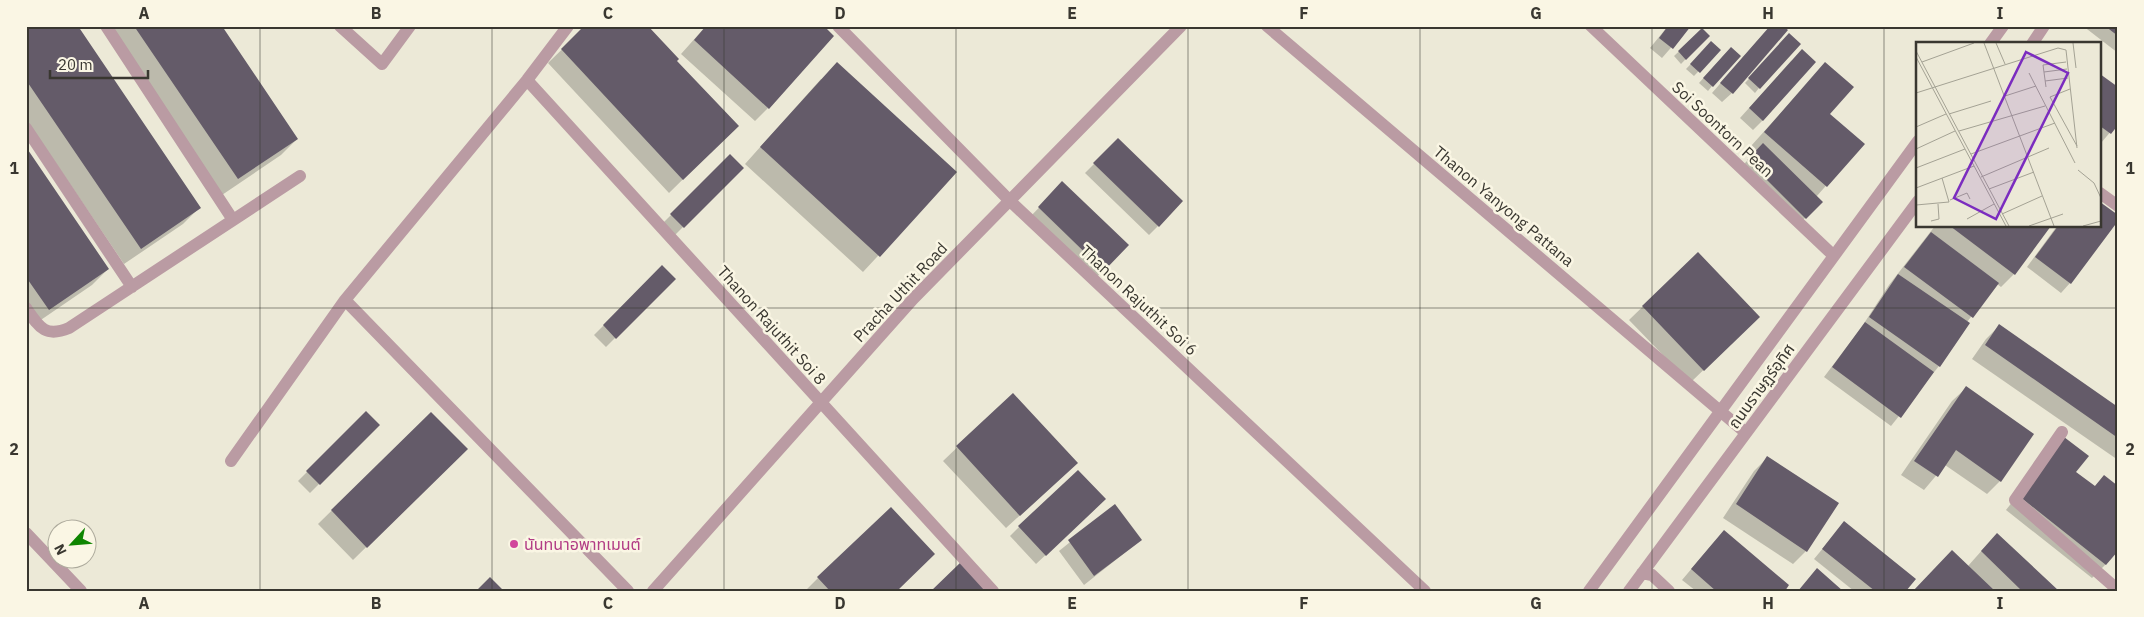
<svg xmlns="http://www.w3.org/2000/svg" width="2144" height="617" viewBox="0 0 2144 617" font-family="'IBM Plex Sans','Noto Sans Thai',sans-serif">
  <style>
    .shadow { fill: #0003 }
    .building { fill: #645b69 }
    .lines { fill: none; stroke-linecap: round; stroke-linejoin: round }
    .minor { stroke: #ba9ba3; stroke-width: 12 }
    .grid { fill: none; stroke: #393730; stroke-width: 1; stroke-opacity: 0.55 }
    .hotel-dot { fill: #d1479c; stroke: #faf6e4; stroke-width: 2 }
    .labels { text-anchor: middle; stroke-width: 5; stroke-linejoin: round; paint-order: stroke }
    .street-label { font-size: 16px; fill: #393730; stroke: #faf6e4 }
    .hotel-label { font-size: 16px; fill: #b23c85; stroke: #faf6e4; text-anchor: start }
    .inset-road { fill: none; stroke: #a4a294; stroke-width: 1 }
    .view { fill: #7b2cbf; fill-opacity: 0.15; stroke: #7b2cbf; stroke-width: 2.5 }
    .inset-edge { fill: none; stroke: #393730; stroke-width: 2.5 }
    .neatline { fill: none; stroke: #393730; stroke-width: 2 }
    .grid-label { font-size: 16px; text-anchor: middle; font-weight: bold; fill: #393730 }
  </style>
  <rect width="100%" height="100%" fill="#ece9d7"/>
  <!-- shadow -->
  <path class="shadow" d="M26,26L199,208L183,224L124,264L26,119Z
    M107,26H221L297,139L281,155L222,195Z
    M586,26L675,61L724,139L669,193L548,63Z
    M706,26L768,108L755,121L681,54Z
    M1668,26H1690L1662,58L1650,48Z
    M2083,26H2118V53Z
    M1702,30L1708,36L1681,64L1674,56Z
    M1766,31L1732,93L1722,102L1712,93Z
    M1784,40L1759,88L1755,93L1745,83Z
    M1711,43L1719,50L1694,76L1686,69Z
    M1726,53L1712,86L1708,91L1699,83Z
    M1792,60L1763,120L1753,130L1740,118Z
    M1825,64L1828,114L1863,144L1816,197L1821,202L1796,227L1738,170L1757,151L1751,146Z
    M2100,76L2118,123L2101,143H2100Z
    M821,79L956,172L863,272L745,164Z
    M1118,140L1158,226L1149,235L1085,173Z
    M26,149L108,269L92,285L32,326L26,317Z
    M730,156L742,168L674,236L662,224Z
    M1053,193L1127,245L1094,280L1030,217Z
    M2118,217L2070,283L2061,293L2027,267L2057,226H2100Z
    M1935,226H2050L2014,274L2001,287L1997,284L1967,322L1939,366L1891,426L1824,377L1861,328L1889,285Z
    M1698,253L1745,330L1690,383L1629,320Z
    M662,267L674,279L606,347L594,335Z
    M1999,326L2118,409V460L1972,359L1986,339Z
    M1966,388L2000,481L1987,494L1945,465L1924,490L1901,475L1952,401Z
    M1013,394L1063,476L1006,528L943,461Z
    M366,413L378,425L310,493L298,481Z
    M431,413L466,449L353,560L318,524Z
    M2051,452L2094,487L2104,477L2106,564L2092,578L2006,510Z
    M1767,458L1806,551L1793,564L1723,518L1754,471Z
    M1115,506L1141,540L1084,585L1059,551Z
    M1095,509L1036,564L1010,536L1019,527Z
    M1844,523L1905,591H1854L1814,559Z
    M1715,541L1783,591H1696L1682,580Z
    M1984,548L2057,591H1914L1968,566Z
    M818,578L896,591H805Z"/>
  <!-- building -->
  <path class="building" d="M26,26H78L201,208L141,249L26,80Z
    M134,26H222L298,139L238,179Z
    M584,26H648L679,59L677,61L739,126L683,180L561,49Z
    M706,26H824L834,36L769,109L694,40Z
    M1668,26H1691L1673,49L1659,38Z
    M1770,26H1783L1788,30L1733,94L1720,83Z
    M2105,26H2118V36Z
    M1702,28L1710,36L1686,60L1678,51Z
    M1789,33L1801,44L1760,89L1748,78Z
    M1711,41L1721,50L1700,73L1690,64Z
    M1731,47L1741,56L1713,87L1703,78Z
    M1802,49L1816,62L1763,121L1749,108Z
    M837,62L957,172L880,257L760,147Z
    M1825,62L1854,87L1830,114L1865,144L1827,187L1764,132Z
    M2100,74L2118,87V125L2111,134L2100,126Z
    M1118,138L1183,201L1159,227L1093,163Z
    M1763,143L1823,202L1806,219L1747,160Z
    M26,147L109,269L49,310L26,277Z
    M730,154L744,168L684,228L670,214Z
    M1062,181L1129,245L1104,271L1038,207Z
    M2100,202L2118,215V221L2071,284L2035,257L2058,226H2100Z
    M1950,226H2051L2015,275Z
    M1931,232L1999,283L1973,318L1904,267Z
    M1698,252L1760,317L1704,371L1642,306Z
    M662,265L676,279L616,339L603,325Z
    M1898,274L1970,323L1940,367L1869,317Z
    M1865,322L1934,372L1901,418L1832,367Z
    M1999,324L2118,407V438L1985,345Z
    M1966,386L2034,434L2001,482L1956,450L1938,477L1914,461Z
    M1013,393L1078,463L1020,516L956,446Z
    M366,411L380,425L320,485L306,471Z
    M431,412L468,449L367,548L331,510Z
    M2064,437L2089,456L2076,472L2095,486L2104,475L2118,486V551L2106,565L2019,496Z
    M1767,456L1839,503L1807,552L1736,504Z
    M1078,470L1106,499L1046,556L1018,526Z
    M1115,504L1142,540L1094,576L1068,540Z
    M891,507L935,554L897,591H830L817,577Z
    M1844,521L1916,579L1906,591H1875L1822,549Z
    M1724,530L1789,585L1785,591H1716L1691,569Z
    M1997,533L2059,591H2022L1981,551Z
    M1952,550L1995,591H1913Z
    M961,562L988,591H931Z
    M1817,568L1843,591H1798Z
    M490,577L504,591H476Z"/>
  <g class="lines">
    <!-- minor -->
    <path class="minor" d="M106,26L233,220
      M340,26L382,64L410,26
      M838,26L1010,201L1425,591
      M1267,26L1746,433
      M1591,26L1833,255
      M1990,44L2003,26
      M2032,44L2044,26
      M527,80L993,591
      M26,128L132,287
      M2100,193L2118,206
      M345,300L628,591
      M26,308C39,327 45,338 69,328L300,176
      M2062,432L2015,500L2118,590
      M231,461L345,300L527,80L568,26
      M26,533L81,591
      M1642,573L1652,575L1669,591
      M653,591L913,299L1181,26
      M1589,591L1918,141
      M1629,591L1918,201"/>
  </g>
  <!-- grid -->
  <path class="grid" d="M260,26V591M492,26V591M724,26V591M956,26V591M1188,26V591M1420,26V591M1652,26V591M1884,26V591M26,308H2118"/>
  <!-- markers -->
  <circle class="hotel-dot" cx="514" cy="544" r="5"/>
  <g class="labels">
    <!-- street labels -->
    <g class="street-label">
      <text transform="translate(1723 129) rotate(43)" y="6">Soi Soontorn Pean</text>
      <text transform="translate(1504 206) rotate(40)" y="6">Thanon Yanyong Pattana</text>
      <text transform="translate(900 292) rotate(-47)" y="6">Pracha Uthit Road</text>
      <text transform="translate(1139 300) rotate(43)" y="6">Thanon Rajuthit Soi 6</text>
      <text transform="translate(772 325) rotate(48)" y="6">Thanon Rajuthit Soi 8</text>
      <text transform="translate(1761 386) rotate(-54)" y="6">ถนนราษฏร์อุทิศ</text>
    </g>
    <!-- hotel labels -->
    <g class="hotel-label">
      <text x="524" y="550">นันทนาอพาทเมนต์</text>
    </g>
  </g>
  <!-- overview -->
  <g transform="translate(1916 42)">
    <rect width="185" height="185" fill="#ece9d7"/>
    <path class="inset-road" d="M68,1L138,184M80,1L89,22M157,1L160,26M0,9L93,184M0,15L90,184M6,20L58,1M128,30L151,27M113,31L159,121M129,39L152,36M130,45L127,23L150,20M154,47L134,55L161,104M0,51L142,6L150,8L161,106M89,54L120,44M33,72L75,59M0,85L30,72M43,89L129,64M0,107L39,89M55,112L139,81M0,126L49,107M162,128L178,141L185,156M65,135L133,106M0,146L58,124M73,147L118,130M34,158L51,151L54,157M0,163L33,160L26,136M86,172L126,154M51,177L78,162M15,179L23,177L22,162M113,184L147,172M167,184L185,179"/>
    <path class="view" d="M110,10L152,31L80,177L38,156Z"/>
    <rect width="185" height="185" class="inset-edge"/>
  </g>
  <!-- border -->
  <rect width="2144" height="617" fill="none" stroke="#faf6e4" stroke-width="55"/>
  <!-- north arrow -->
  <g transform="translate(72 544) rotate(244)"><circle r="24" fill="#faf6e4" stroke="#adaa9c"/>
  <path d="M0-4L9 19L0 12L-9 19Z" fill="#0e8500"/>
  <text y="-8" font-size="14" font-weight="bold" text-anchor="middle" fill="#393730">N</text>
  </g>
  <!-- scale -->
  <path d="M50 70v8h98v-8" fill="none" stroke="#393730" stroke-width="2.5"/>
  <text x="58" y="70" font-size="15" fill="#393730" stroke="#faf6e4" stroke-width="4" paint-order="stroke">20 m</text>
  <rect x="28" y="28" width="2088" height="562" class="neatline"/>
  <g class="grid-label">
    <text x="144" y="19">A</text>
    <text x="376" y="19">B</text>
    <text x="608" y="19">C</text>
    <text x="840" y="19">D</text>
    <text x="1072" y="19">E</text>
    <text x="1304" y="19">F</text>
    <text x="1536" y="19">G</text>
    <text x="1768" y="19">H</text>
    <text x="2000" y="19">I</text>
    <text x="14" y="174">1</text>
    <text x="2130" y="174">1</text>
    <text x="14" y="455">2</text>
    <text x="2130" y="455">2</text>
    <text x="144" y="609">A</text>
    <text x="376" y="609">B</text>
    <text x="608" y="609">C</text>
    <text x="840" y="609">D</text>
    <text x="1072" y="609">E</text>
    <text x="1304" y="609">F</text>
    <text x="1536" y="609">G</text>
    <text x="1768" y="609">H</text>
    <text x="2000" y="609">I</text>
  </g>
</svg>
